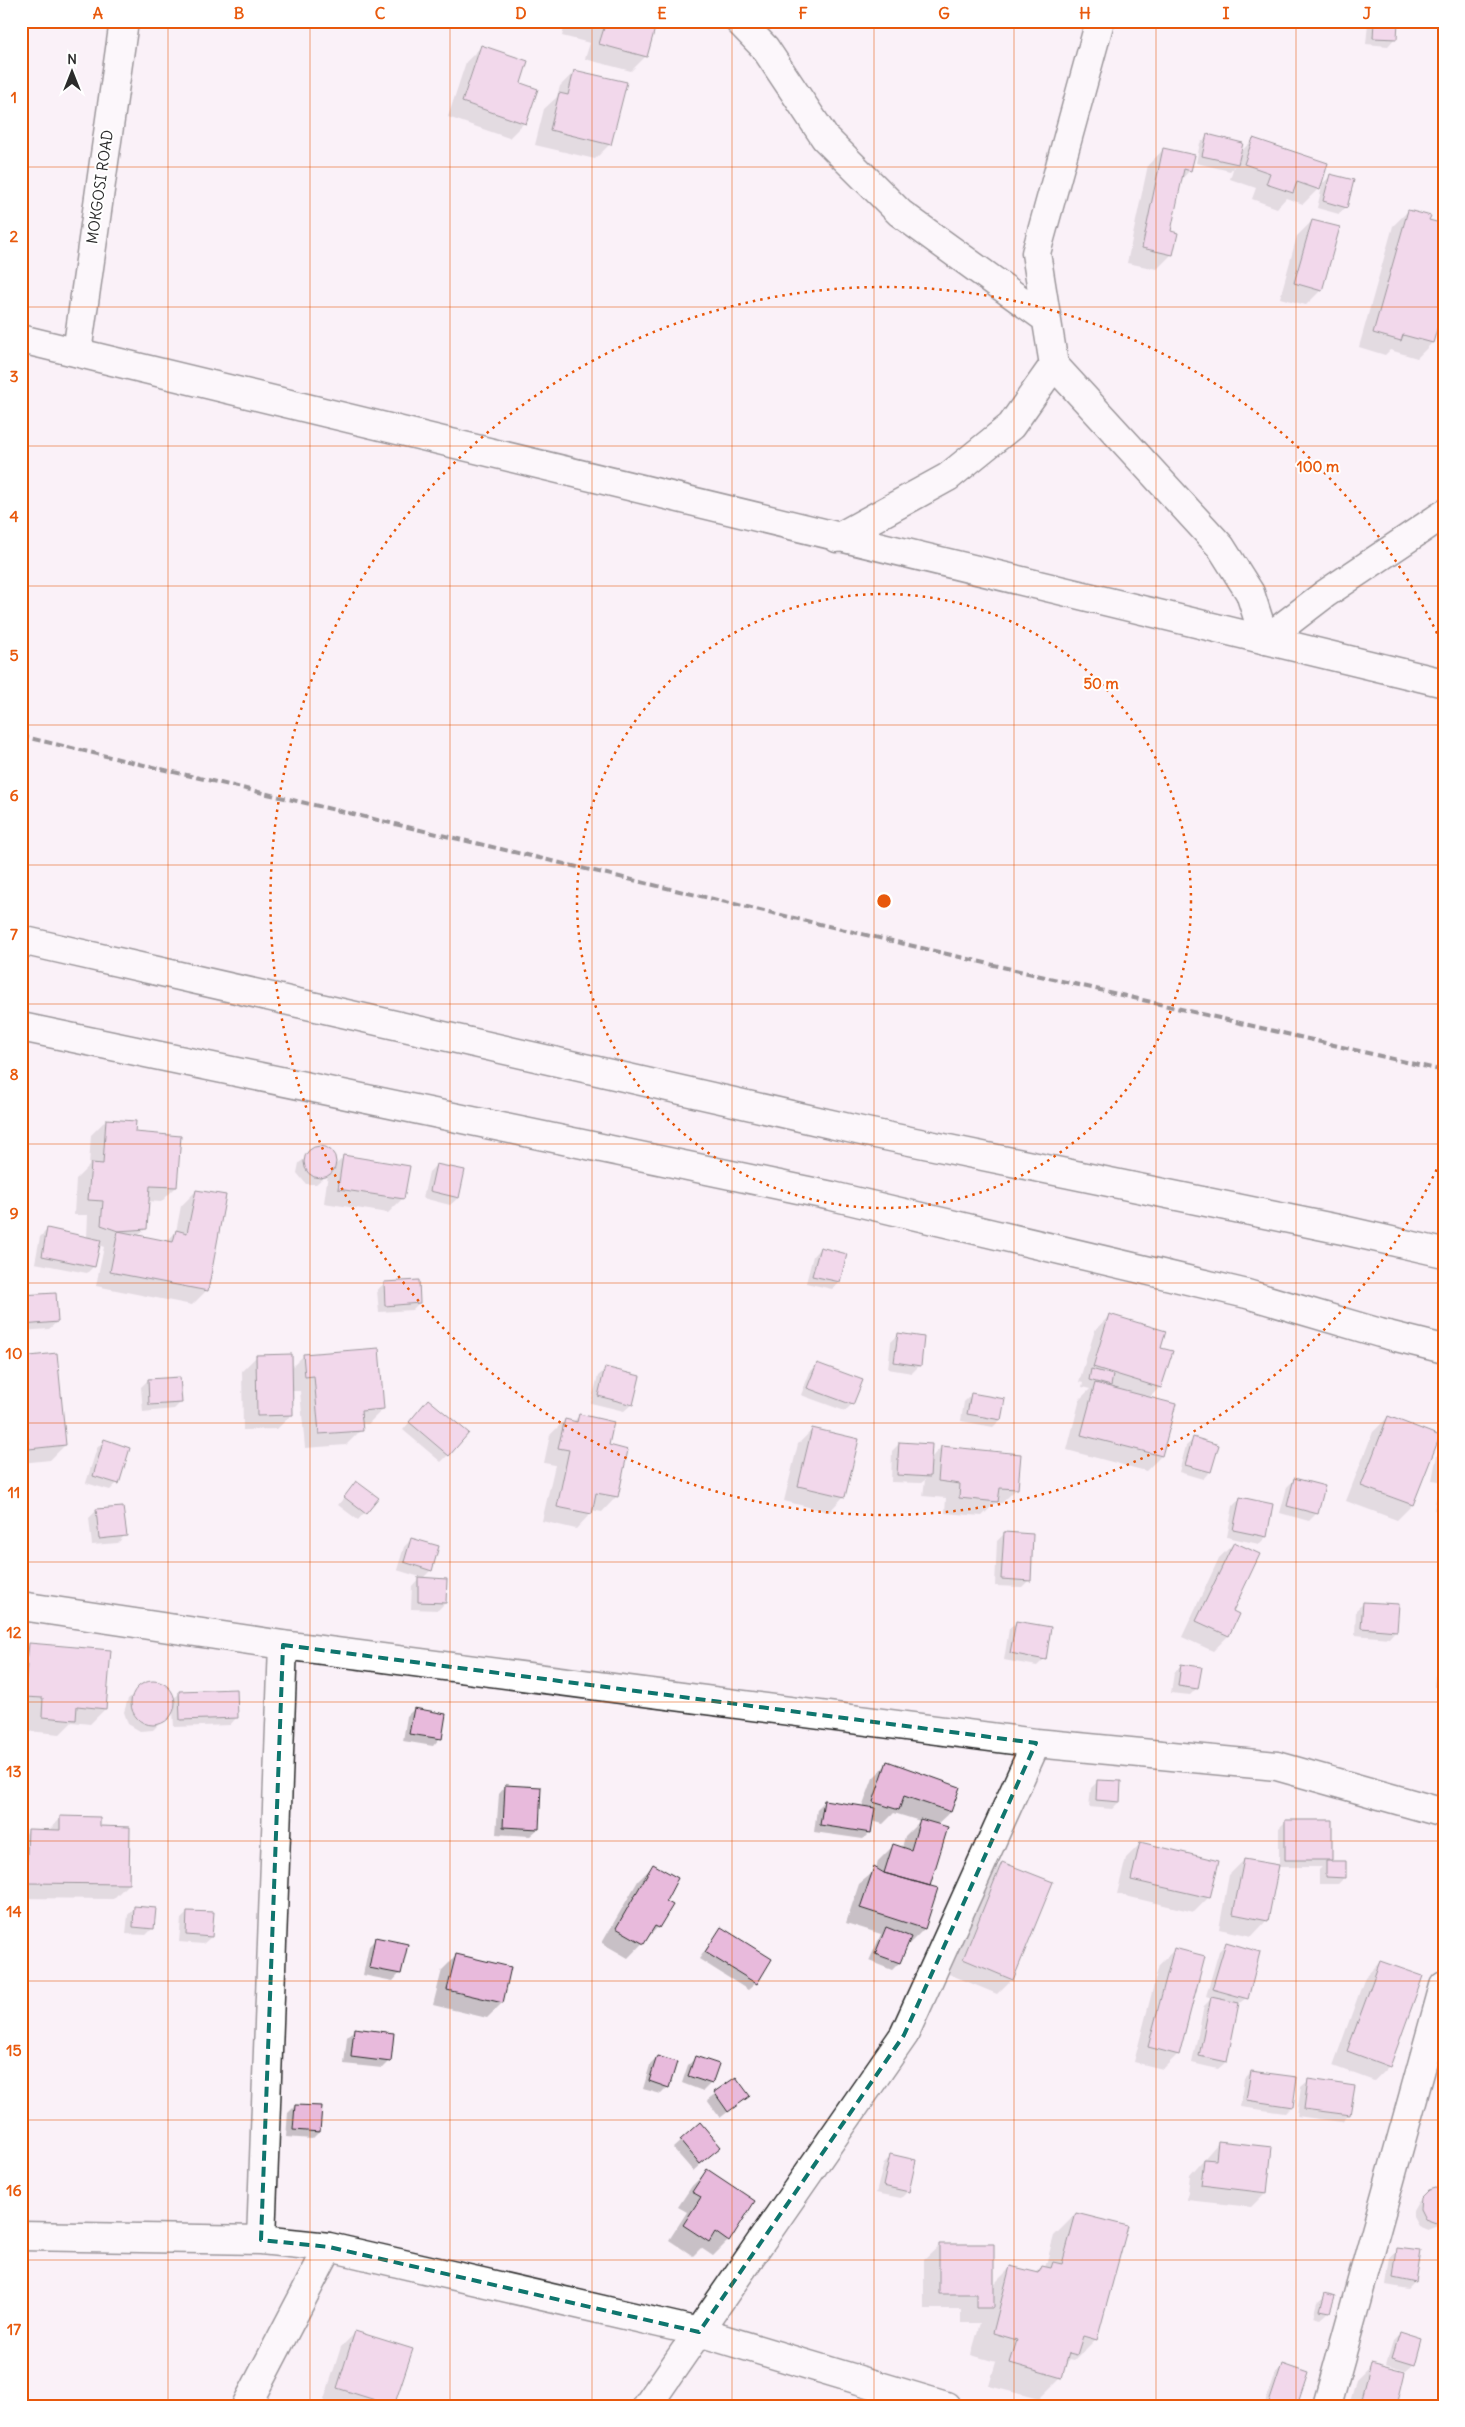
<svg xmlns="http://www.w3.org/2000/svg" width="1465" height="2427" viewBox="0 0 1465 2427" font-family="Delius,sans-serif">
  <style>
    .shadow { fill: #0003 }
    .building { fill: #e8badc; stroke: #2b2b2b }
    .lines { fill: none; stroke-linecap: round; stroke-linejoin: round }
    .street-casing { stroke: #2b2b2b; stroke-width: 31 }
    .secondary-casing { stroke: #2b2b2b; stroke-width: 31 }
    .street { stroke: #fff; stroke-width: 28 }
    .secondary { stroke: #fff; stroke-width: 28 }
    .rail { stroke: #2b2b2b; stroke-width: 4; stroke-dasharray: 8 4; stroke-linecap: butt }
    .marked { fill: none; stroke: #0f766e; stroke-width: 4; stroke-dasharray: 10 6; stroke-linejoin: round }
    .grid { fill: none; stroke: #e8590c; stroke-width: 1; stroke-opacity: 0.55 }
    .ring { fill: none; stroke: #e8590c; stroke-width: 2.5; stroke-dasharray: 2.5 5 }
    .labels { text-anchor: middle; stroke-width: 4; stroke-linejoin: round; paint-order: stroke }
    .street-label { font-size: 15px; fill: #2b2b2b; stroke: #fff }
    .centre { fill: #e8590c; stroke: #fff; stroke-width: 2.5 }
    .ring-label { font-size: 15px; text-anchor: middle; font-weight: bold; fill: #e8590c; stroke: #fff; stroke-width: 4; stroke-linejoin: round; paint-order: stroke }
    .neatline { fill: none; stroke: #e8590c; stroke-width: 2 }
    .grid-label { font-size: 16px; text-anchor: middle; font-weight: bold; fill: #e8590c }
  </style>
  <rect width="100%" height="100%" fill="#faf1f8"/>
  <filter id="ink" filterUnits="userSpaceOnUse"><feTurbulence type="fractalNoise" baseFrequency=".02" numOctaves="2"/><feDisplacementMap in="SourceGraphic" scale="10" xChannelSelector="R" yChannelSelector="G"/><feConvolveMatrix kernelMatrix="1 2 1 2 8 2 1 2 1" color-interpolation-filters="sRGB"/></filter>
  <g filter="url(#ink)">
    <!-- shadow -->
    <path class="shadow" d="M566,21H655L646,56L631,71L585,59L590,43L562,36Z
      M1371,21H1396L1395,38L1388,46L1366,44L1368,24Z
      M481,47L519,84L524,123L509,138L448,117L466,62Z
      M575,71L610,144L595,159L535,145L544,109L557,97L560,86Z
      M1444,105V118L1439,117Z
      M1208,136L1239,153L1253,140L1318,189L1303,204L1286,198L1277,208L1252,199L1256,188L1230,179L1234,166L1230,171L1196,163L1200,143Z
      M1163,150L1190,170L1181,180L1169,232L1172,254L1157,269L1127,263L1148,165Z
      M1331,176L1346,207L1339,214L1317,208L1323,183Z
      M1408,211L1428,221L1432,343L1417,358L1390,350L1385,355L1359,347L1393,226Z
      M1312,221L1321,290L1306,305L1280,298L1297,236Z
      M106,1120L134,1133L176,1187L161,1202L148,1201L146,1228L137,1237L166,1242L176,1232L181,1206L196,1191L207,1290L192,1305L96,1286L104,1247L99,1245L94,1266L87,1273L35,1263L40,1237L48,1229L87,1238L88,1215H74L76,1179L89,1166L91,1135Z
      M319,1148L331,1153L334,1162L332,1168L344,1157L403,1198L388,1213L324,1203L328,1174L316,1184H306L297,1173L299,1163Z
      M436,1165L458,1198L450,1205L423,1198L429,1172Z
      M820,1248L845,1255L839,1282L832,1289L806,1283L813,1256Z
      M385,1283L419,1303L412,1310L379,1312L377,1290Z
      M21,1297L57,1322L49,1329L21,1331Z
      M1110,1315L1159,1348L1171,1352L1159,1388L1149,1398L1161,1456L1146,1471L1067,1450L1080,1399L1090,1389L1082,1387L1083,1383L1079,1382L1095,1330Z
      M898,1335L920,1365L912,1373L888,1369L891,1342Z
      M257,1356L291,1368L303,1356L383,1409L368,1424H361V1430L346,1445L305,1448L300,1391H292V1414L277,1429L243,1430L242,1371Z
      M21,1358L65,1445L50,1460L21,1463Z
      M817,1365L852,1404L845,1411L801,1395L810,1372Z
      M606,1369L632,1404L624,1411L591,1403L598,1376Z
      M148,1380L181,1402L174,1409L143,1412L141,1387Z
      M972,1394L1000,1420L993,1427L961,1421L964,1402Z
      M421,1408L448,1455L441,1462L403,1430Z
      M579,1416L607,1446L617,1496L602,1512L592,1510L591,1513L576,1529L542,1521L555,1465L544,1463L550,1435L565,1420L573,1422Z
      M1388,1417L1412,1505L1397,1520L1346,1501L1373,1432Z
      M813,1429L844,1496L829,1512L784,1501L798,1444Z
      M1194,1439L1210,1471L1203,1479L1179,1472L1186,1446Z
      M104,1441L117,1483L110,1490L86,1483L97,1448Z
      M900,1443L930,1459L941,1447L1017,1488L1002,1503H995L982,1516L945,1513L946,1498L923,1496L925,1480L921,1483L891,1482L892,1451Z
      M1444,1448V1512L1434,1510L1439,1481L1432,1480L1437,1455Z
      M1295,1479L1317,1513L1309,1521L1280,1513L1287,1487Z
      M357,1482L377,1498L358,1520L338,1505Z
      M1240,1498L1266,1537L1259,1544L1227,1537L1233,1506Z
      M96,1511L125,1535L118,1543L92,1545L89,1518Z
      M1004,1534L1029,1580L1022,1587L995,1586L997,1541Z
      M412,1539L438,1547L430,1571L422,1579L445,1603L438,1610L411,1609L412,1586L420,1577L397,1570L404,1547Z
      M1234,1543L1231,1612L1238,1615L1228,1636L1213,1651L1182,1637L1219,1558Z
      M1364,1603L1396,1630L1389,1638L1355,1635L1356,1610Z
      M1444,1619V1687H1434L1435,1676L1443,1669L1438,1668L1442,1621Z
      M1016,1622L1044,1659L1037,1666L1004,1660L1009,1629Z
      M29,1644L105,1709L90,1724L72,1722L60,1734L28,1731L29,1713L21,1712V1653Z
      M1181,1666L1197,1688L1190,1695L1171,1693L1174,1673Z
      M147,1683L160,1684L170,1693L173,1699L180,1693L237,1717L230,1725L174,1727L173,1710L153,1730L140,1731L128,1724L124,1712L128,1699Z
      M414,1709L440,1738L433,1746L403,1741L407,1716Z
      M888,1763L959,1787L950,1812L936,1825L924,1929L909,1944L907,1943L899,1963L892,1970L869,1961L881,1934L846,1923L859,1884L876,1870L878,1861L893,1846L902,1848L905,1836L920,1821L894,1813L883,1824L872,1821L870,1832L863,1839L814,1832L817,1809L825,1801L862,1808L873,1778Z
      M1098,1781L1119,1802L1112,1809L1089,1807L1091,1788Z
      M506,1786L538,1829L530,1836L496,1834L499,1794Z
      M61,1818L98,1827L128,1884L113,1899L21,1898V1838L28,1831H48Z
      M1286,1821L1330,1859L1327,1863L1345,1877L1338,1884H1319V1870L1322,1867H1277L1267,1920L1252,1936L1219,1929L1229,1875L1244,1860L1279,1867V1828Z
      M1141,1843L1209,1897L1194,1912L1117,1894L1126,1858Z
      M1002,1863L1012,1979L997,1994L949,1974L987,1878Z
      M653,1866L664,1901L658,1927L628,1958L602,1943L638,1881Z
      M135,1907L153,1928L146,1935L126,1934L128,1915Z
      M188,1912L211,1937L203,1944L179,1942L181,1919Z
      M721,1928L756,1983L748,1990L699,1959Z
      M376,1939L400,1973L393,1981L363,1975L369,1946Z
      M1226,1944L1246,1998L1237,2005L1226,2062L1218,2069L1192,2063L1204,2006L1212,1998L1206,1996L1219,1951Z
      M1174,1950L1178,2054L1163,2069L1134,2062L1159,1965Z
      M457,1955L502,2003L487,2018L433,2005L442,1970Z
      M1380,1962L1389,2066L1374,2081L1333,2066L1365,1977Z
      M354,2030L389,2061L382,2068L344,2064L347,2037Z
      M657,2058L668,2087L661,2094L643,2089L650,2065Z
      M696,2058L711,2083L703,2091L682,2083L688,2065Z
      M1251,2072L1292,2106L1285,2113L1240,2107L1244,2079Z
      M735,2079L748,2096L720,2118L707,2100Z
      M1309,2080L1349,2115L1342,2122L1297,2116L1301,2087Z
      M295,2106L319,2132L312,2139L286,2137L288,2113Z
      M700,2124L712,2154L693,2171L673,2148Z
      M1218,2143L1266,2192L1251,2207L1187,2200L1190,2175Z
      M891,2156L908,2191L901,2198L876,2193L884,2163Z
      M707,2171L728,2241L713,2256L701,2248L693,2256L669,2240L687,2212L678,2207L692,2186Z
      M1444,2192V2224L1428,2230L1418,2226L1413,2217V2211L1418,2202L1426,2195Z
      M1076,2214L1096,2339L1074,2361L1070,2360L1064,2367L1061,2377L1039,2399L989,2386L996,2362L971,2355L980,2323H961V2309H924V2260L940,2245L993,2285L1011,2267L1036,2273L1042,2267L1045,2268L1054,2236Z
      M1444,2226V2238L1441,2237Z
      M1398,2249L1415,2282L1408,2289L1386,2285L1390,2257Z
      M1326,2295L1333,2297L1329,2312L1321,2319L1314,2317L1318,2302Z
      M356,2332L411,2350L393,2406H332L323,2403L341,2347Z
      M1400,2334L1414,2364L1406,2371L1386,2365L1393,2341Z
      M1371,2365L1396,2406H1349L1356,2380Z
      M1283,2366L1296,2406H1264L1275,2373Z"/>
    <!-- building -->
    <path class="building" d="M577,21H657L647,57L599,44L604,28Z
      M1374,21H1398L1397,39L1373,38Z
      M481,45L528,61L521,83L538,89L526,124L462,102Z
      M574,70L627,82L611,145L550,130L559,93L568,95Z
      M1207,134L1243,143L1238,164L1202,156Z
      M1253,138L1328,163L1320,190L1297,182L1293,193L1266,184L1270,173L1244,164Z
      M1163,148L1195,155L1191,171L1184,169L1171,231L1178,233L1173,255L1142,248Z
      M1330,174L1354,180L1347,208L1323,201Z
      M1408,210L1431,216L1429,220L1444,224V305L1433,343L1403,335L1401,341L1373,333Z
      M1312,220L1340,227L1322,291L1294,283Z
      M106,1119L136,1121L135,1132L181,1136L177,1187L150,1186L147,1229L118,1231L101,1225L103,1201L88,1200L91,1163L103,1164Z
      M304 1162a16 16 0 1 1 32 0a16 16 0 1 1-32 0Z
      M343,1155L410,1166L404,1199L338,1189Z
      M436,1164L465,1170L459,1198L430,1191Z
      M196,1190L226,1195L208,1291L110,1272L118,1231L173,1242L176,1230L187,1233Z
      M47,1228L101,1240L95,1267L42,1256Z
      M820,1247L847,1254L840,1282L812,1276Z
      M419,1280L420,1303L385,1306L384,1282Z
      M56,1293L58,1322L23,1325L21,1295Z
      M1109,1314L1166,1331L1161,1348L1173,1351L1161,1388L1093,1367Z
      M898,1333L924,1337L921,1366L894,1362Z
      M379,1348L384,1409L361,1411L363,1431L319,1434L314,1376L305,1377L303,1354Z
      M57,1353L66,1445L29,1449L26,1424H21V1357Z
      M292,1354L293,1415L257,1416L256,1355Z
      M817,1363L863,1380L853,1405L807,1388Z
      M605,1367L640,1376L633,1405L598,1396Z
      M1091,1369L1113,1375L1111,1386L1089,1380Z
      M180,1377L182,1403L149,1405L148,1379Z
      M1095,1383L1176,1404L1162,1456L1081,1435Z
      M971,1393L1005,1399L1001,1420L967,1414Z
      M428,1399L469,1433L449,1456L409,1422Z
      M579,1414L614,1422L609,1445L628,1450L618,1497L596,1493L592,1514L557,1507L569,1450L558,1448L565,1419L577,1422Z
      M1388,1416L1440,1436L1413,1505L1361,1486Z
      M812,1428L859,1439L845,1497L798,1486Z
      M1193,1437L1219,1445L1211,1472L1185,1465Z
      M104,1439L130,1448L119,1484L93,1476Z
      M899,1442L932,1444L930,1477L897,1475Z
      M941,1446L1021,1454L1018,1489L1000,1488L998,1502L959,1498L960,1484L938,1481Z
      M1294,1478L1325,1486L1318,1514L1287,1506Z
      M356,1481L379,1498L366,1514L344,1497Z
      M1240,1497L1273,1504L1267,1537L1233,1530Z
      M123,1507L127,1536L99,1539L96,1509Z
      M1004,1532L1033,1534L1031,1581L1001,1579Z
      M411,1538L439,1546L432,1571L404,1562Z
      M1234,1542L1260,1554L1233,1611L1239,1614L1229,1636L1196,1621Z
      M418,1577L447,1579L446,1603L418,1602Z
      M1363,1602L1399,1604L1397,1631L1361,1628Z
      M1016,1621L1051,1627L1046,1660L1010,1653Z
      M29,1643L111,1650L106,1709L77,1706L76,1720L42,1717L43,1698L24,1697Z
      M1181,1664L1202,1667L1198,1689L1178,1686Z
      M1442,1668H1444V1680H1441Z
      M131 1703a22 22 0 1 1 44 0a22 22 0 1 1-44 0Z
      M237,1689L238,1718L180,1720L179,1691Z
      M414,1708L446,1714L442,1739L409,1734Z
      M887,1761L960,1787L951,1812L904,1796L899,1810L873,1802Z
      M1097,1780L1121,1781L1120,1802L1096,1800Z
      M505,1785L541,1787L539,1829L503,1827Z
      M824,1800L875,1808L871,1833L820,1825Z
      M60,1816L100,1817V1826L130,1827L129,1884L26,1883L28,1829L60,1830Z
      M920,1819L948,1827L930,1886L884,1873L893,1844L911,1850Z
      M1285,1820H1332V1860H1285Z
      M1140,1842L1219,1861L1210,1898L1131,1880Z
      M1244,1859L1279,1865L1268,1921L1233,1914Z
      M1326,1861H1346V1878L1326,1877Z
      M1002,1862L1053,1882L1013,1980L963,1959Z
      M653,1864L678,1878L666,1901L673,1905L659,1928L655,1926L644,1944L616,1928Z
      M874,1867L884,1873L938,1888L925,1929L860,1908Z
      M134,1906L156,1908L154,1929L133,1927Z
      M187,1911L214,1912L212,1937L186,1935Z
      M721,1927L772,1959L757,1984L705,1952Z
      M886,1927L911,1937L900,1963L875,1954Z
      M375,1937L408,1944L401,1974L369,1968Z
      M1226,1942L1260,1952L1248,1999L1212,1989Z
      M1174,1948L1205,1956L1179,2055L1148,2047Z
      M456,1954L511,1967L503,2003L447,1990Z
      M1380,1961L1423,1976L1390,2067L1347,2051Z
      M1211,1997L1239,2003L1227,2062L1199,2056Z
      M354,2028L394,2033L391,2062L351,2057Z
      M657,2056L677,2062L669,2088L649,2081Z
      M695,2056L719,2064L712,2084L688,2076Z
      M1251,2071L1297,2077L1293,2107L1246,2100Z
      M736,2077L750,2096L728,2112L714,2092Z
      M1308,2079L1355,2086L1350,2115L1304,2109Z
      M295,2105L322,2106L320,2132L293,2130Z
      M700,2122L721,2147L700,2164L680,2140Z
      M1218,2141L1272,2147L1267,2193L1201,2185L1204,2159L1216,2160Z
      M890,2154L916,2160L909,2192L883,2186Z
      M707,2169L755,2201L729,2242L715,2232L709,2242L683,2225L701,2197L692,2192Z
      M1436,2188L1444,2190V2222L1436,2223L1425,2219L1420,2209L1421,2198L1429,2190Z
      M1076,2213L1128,2226L1097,2340L1083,2336L1077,2355L1069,2353L1062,2378L1010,2363L1017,2340L993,2333L1010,2266L1039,2273L1042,2266L1051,2268L1053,2262L1062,2264Z
      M939,2244H994V2308H976V2294H939Z
      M1397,2248L1421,2251L1416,2283L1393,2278Z
      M1325,2293L1335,2296L1330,2312L1320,2310Z
      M355,2331L413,2349L394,2406L337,2388Z
      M1400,2332L1422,2339L1415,2365L1392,2358Z
      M1371,2363L1405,2372L1397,2406H1360Z
      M1282,2364L1308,2373L1297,2406H1268Z"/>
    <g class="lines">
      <!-- street casing -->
      <g class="street-casing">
        <path id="street" d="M739,21L765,48L825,138L900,213L1045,318
          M77,352L124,21
          M1054,365L1221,547L1250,593L1265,640L1325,594L1444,514
          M837,538L948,477L1011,426L1054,365L1036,253L1100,21
          M21,940L866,1132L1343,1230L1444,1253
          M21,1027L832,1196L1247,1294L1380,1333L1444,1349
          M21,1606L283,1645L1036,1743L1277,1766L1444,1813
          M21,2236L261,2240L329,2247L699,2332L946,2406
          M261,2240L283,1645
          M246,2406L329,2247
          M647,2406L904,2035L1036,1743
          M1327,2406L1444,1986"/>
      </g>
      <!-- secondary casing -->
      <g class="secondary-casing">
        <path id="secondary" d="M21,339L1444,683"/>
      </g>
      <!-- street -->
      <use href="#street" class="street"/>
      <!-- secondary -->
      <use href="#secondary" class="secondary"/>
      <!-- rail -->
      <path class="rail" d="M21,736L1444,1071"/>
    </g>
  </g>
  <!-- marked area -->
  <path d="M0 0H1465V2427H0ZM283,1645L1036,1743L904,2035L699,2332L329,2247L261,2240Z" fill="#faf1f8" fill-opacity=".55" fill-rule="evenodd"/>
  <path class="marked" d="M283,1645L1036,1743L904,2035L699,2332L329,2247L261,2240Z"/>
  <!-- grid -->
  <path class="grid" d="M168,21V2406M310,21V2406M450,21V2406M592,21V2406M732,21V2406M874,21V2406M1014,21V2406M1156,21V2406M1296,21V2406M21,167H1444M21,307H1444M21,446H1444M21,586H1444M21,725H1444M21,865H1444M21,1004H1444M21,1144H1444M21,1283H1444M21,1423H1444M21,1562H1444M21,1702H1444M21,1841H1444M21,1981H1444M21,2120H1444M21,2260H1444"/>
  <!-- distance rings -->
  <g class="ring">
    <circle cx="884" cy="901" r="307"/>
    <path d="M1443 1156A614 614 0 1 1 1443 646"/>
  </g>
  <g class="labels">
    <!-- street labels -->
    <g class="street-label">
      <text transform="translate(100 187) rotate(-82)" y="5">MOKGOSI ROAD</text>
    </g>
  </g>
  <circle cx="884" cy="901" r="8" class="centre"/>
  <g class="ring-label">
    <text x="1318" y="472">100 m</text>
    <text x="1101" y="689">50 m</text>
  </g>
  <!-- margin -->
  <rect width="1465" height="2427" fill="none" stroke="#fff" stroke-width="55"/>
  <!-- north arrow -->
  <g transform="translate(72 72)" stroke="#ffffff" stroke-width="4" paint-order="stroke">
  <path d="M0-4L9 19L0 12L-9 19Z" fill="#2b2b2b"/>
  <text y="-8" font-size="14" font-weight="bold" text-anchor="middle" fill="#2b2b2b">N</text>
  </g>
  <rect x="28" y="28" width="1410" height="2372" class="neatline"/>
  <g class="grid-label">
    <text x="98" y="19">A</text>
    <text x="239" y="19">B</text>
    <text x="380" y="19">C</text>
    <text x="521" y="19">D</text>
    <text x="662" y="19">E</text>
    <text x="803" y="19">F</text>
    <text x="944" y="19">G</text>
    <text x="1085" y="19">H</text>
    <text x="1226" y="19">I</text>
    <text x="1367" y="19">J</text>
    <text x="14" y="103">1</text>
    <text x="14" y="242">2</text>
    <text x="14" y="382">3</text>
    <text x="14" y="522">4</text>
    <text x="14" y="661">5</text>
    <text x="14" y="801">6</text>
    <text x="14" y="940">7</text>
    <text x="14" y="1080">8</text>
    <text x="14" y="1219">9</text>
    <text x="14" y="1359">10</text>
    <text x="14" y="1498">11</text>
    <text x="14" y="1638">12</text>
    <text x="14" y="1777">13</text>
    <text x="14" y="1917">14</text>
    <text x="14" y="2056">15</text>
    <text x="14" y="2196">16</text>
    <text x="14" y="2335">17</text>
  </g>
</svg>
